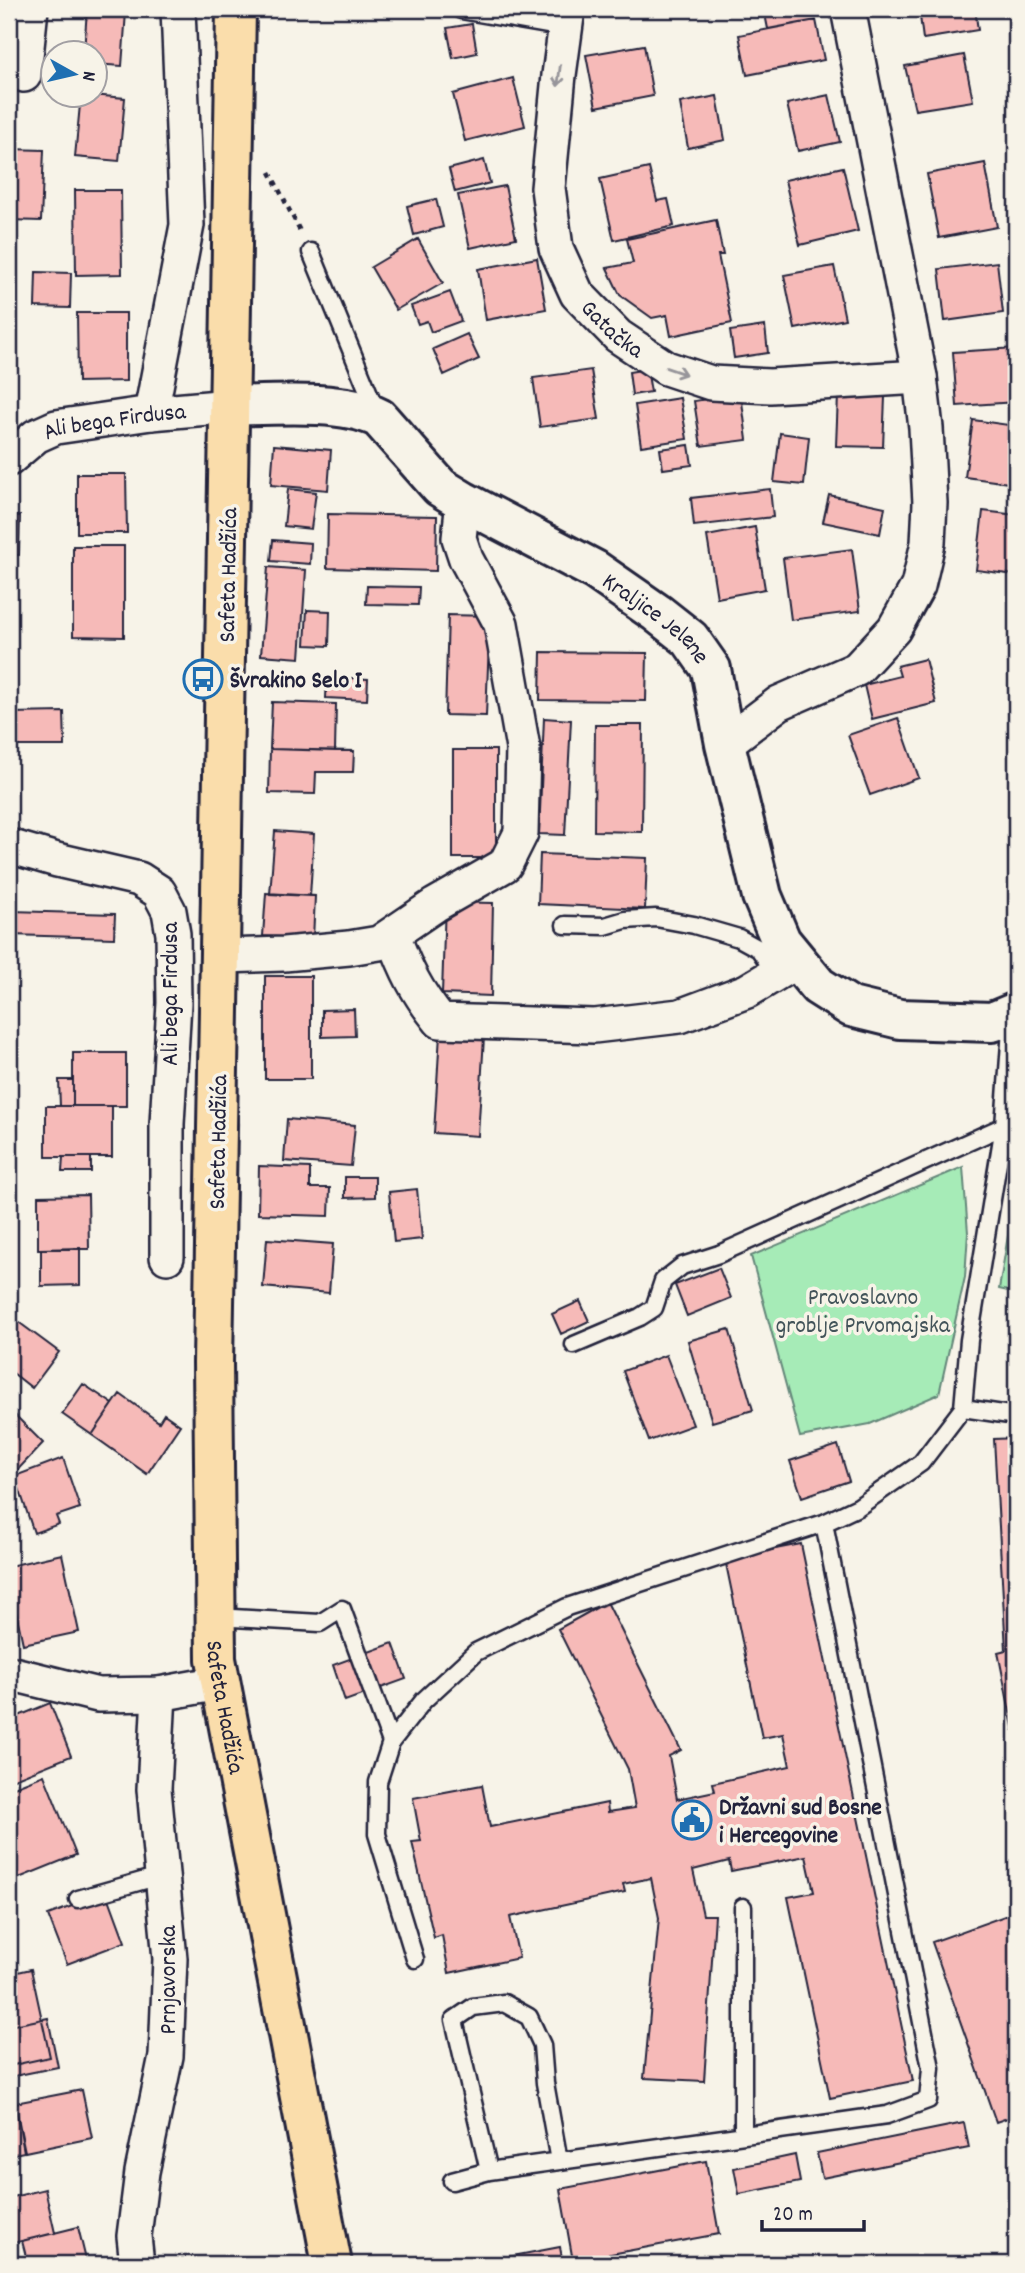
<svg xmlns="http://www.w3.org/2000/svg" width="1025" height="2273" viewBox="0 0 1025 2273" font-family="Dekko,sans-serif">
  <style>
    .built { fill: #f7e2da }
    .green { fill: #a6ebb7; stroke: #648679; stroke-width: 2 }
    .building { fill: #f6bab8; stroke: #22223b; stroke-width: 2 }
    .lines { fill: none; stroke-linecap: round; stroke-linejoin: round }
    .service-casing { stroke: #22223b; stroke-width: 21 }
    .minor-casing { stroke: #22223b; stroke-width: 38 }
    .secondary-casing { stroke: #22223b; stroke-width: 44 }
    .primary-casing { stroke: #22223b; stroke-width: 44 }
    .path { stroke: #22223b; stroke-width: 4.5; stroke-dasharray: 5 5; stroke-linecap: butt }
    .service { stroke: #f7f3e8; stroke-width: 16 }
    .minor { stroke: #f7f3e8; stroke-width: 33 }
    .secondary { stroke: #f7f3e8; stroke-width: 38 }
    .primary { stroke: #faddab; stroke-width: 38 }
    .oneway { stroke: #97959a }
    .labels { text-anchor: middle; stroke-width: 7; stroke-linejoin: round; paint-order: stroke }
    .street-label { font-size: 24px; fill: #22223b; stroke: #f7f3e8 }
    .poi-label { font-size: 24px; font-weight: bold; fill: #22223b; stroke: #f7f3e8; text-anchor: start }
    .park-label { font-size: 24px; fill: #43545a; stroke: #f7f3e8 }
  </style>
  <rect width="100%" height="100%" fill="#f7f3e8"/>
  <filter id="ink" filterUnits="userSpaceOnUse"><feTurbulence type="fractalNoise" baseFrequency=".0143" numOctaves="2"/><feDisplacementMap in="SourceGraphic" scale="14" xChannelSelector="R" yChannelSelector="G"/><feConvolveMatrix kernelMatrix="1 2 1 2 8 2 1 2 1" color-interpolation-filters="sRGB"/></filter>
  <g filter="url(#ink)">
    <!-- built -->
    <path class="built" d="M444,9H551L548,30L443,16Z"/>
    <!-- green -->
    <path class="green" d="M963,1167L968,1233L965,1277L939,1394L870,1424L800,1437L751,1256Z
      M1016,1188V1293L999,1289Z"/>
    <!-- building -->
    <path class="building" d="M87,9L126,12L122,66L94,64V52H84Z
      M606,9H629V10L606,13Z
      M764,9H814L816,20L768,29Z
      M919,9H975L978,30L923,39Z
      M816,20L824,60L747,75L739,35Z
      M472,24L477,53L453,58L447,28Z
      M1016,41V91L1010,42Z
      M644,45L653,96L596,107L586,55Z
      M964,55L973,101L915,110L905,66Z
      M513,78L525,126L465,141L453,94Z
      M81,94L125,98L119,161L75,157Z
      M829,95L840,142L798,151L787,104Z
      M717,96L725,140L688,148L680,103Z
      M9,149L44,150L41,221L9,220Z
      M484,160L490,183L455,192L449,169Z
      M985,163L997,227L939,238L927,174Z
      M843,167L858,231L800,245L785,180Z
      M649,168L657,201L668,199L674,226L614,240L600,179Z
      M505,186L516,238L470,248L458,195Z
      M75,190H121L122,274L76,275Z
      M436,199L443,227L414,235L407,206Z
      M716,220L723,255H718L732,323L671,336L667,315L652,318L620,295L607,268L633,263L627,239Z
      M418,239L443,283L396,310L371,267Z
      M537,258L546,309L486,320L478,269Z
      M997,262L1003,313L945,321L939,269Z
      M834,266L845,319L795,329L784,275Z
      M36,272L71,273L70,308L35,307Z
      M450,292L461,321L431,332L427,321L418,324L411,306Z
      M77,313H126V381L78,382Z
      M765,326L768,353L734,358L730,331Z
      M467,334L479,359L444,375L433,349Z
      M1016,348V402L957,406L953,352Z
      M647,369L651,392L632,395L629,372Z
      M591,370L599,419L540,427L533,378Z
      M741,394L747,440L701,446L694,401Z
      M838,395L885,397L883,447L836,446Z
      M680,398L687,439L641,446L635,405Z
      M973,420L1016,426V484L965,477Z
      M780,433L809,437L804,485L774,482Z
      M274,445L331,450L328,490L271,485Z
      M689,445L692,465L663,469L660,449Z
      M77,474H126L127,533H77Z
      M288,489L316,492L311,529L284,526Z
      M770,489L773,517L694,526L691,498Z
      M829,495L885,507L880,534L823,522Z
      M983,511L1016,515V575L976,570Z
      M328,514L437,516L436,571L327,568Z
      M9,516H20L19,555H9Z
      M755,527L765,589L717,598L707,536Z
      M273,540L311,543L310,564L271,561Z
      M73,546H124V637L73,636Z
      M852,549L860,611L791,620L783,558Z
      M268,567L306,570L300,658L261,655Z
      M367,586L419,587L418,605L366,604Z
      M307,610L330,611L329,646L305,645Z
      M448,615L490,616L486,716L445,715Z
      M541,652L647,653L646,701L540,700Z
      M925,659L936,703L872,719L864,685L900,676L897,666Z
      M327,677L368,679L367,700L326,698Z
      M272,702L336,704L335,751L270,749Z
      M64,712L65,746H10V713Z
      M544,718L571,720L565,835L539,834Z
      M898,718L919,778L870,795L848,735Z
      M595,725H643L642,832L594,831Z
      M270,749L354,751L353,772H316L315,794L269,793Z
      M453,750H496V858H453Z
      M275,831L314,834L310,896L270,894Z
      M540,854L647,858L645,909L538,904Z
      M266,893L315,896L313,939L263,936Z
      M445,902L493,903L491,996L442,994Z
      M11,911L115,914L114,938L10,935Z
      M265,976H311V1079H265Z
      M354,1009L355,1036L322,1037V1010Z
      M440,1034L484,1037L478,1136L434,1133Z
      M73,1053H126V1106H73Z
      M59,1080H73V1106H60Z
      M46,1106H112V1157H46Z
      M287,1119L355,1125L351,1166L284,1161Z
      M63,1157H91V1172H62Z
      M259,1166L310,1168V1188H330L329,1216L258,1214Z
      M345,1177H375V1197L345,1198Z
      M417,1189L422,1239L394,1242L389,1192Z
      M88,1195L89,1249H38V1196Z
      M267,1239L333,1244L329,1293L263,1287Z
      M80,1248V1285L41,1286V1249Z
      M719,1268L731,1298L687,1316L675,1285Z
      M580,1301L589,1321L561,1334L552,1314Z
      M9,1315L59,1352L32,1388L9,1370Z
      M729,1329L753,1410L712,1422L688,1341Z
      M666,1355L693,1425L649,1441L623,1371Z
      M83,1384L113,1404L92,1435L62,1414Z
      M120,1394L159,1422L164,1414L180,1425L147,1474L92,1435Z
      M9,1409L43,1443L9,1479Z
      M1016,1438V1742L998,1652L1006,1650L994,1439Z
      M838,1445L849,1481L802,1497L790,1461Z
      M63,1458L80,1508L56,1516L59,1524L34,1533L15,1476Z
      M801,1544L913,2081L830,2098L788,1897L814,1892L806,1856L731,1871L729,1861L693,1870L703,1915H715L704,2081L644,2078L659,1918L651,1878L623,1884L625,1892L510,1917L519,1958L449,1973L442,1935L434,1938L412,1842L421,1841L413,1798L482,1785L490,1827L607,1803L608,1812L635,1808L628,1769L558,1629L607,1602L681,1750L669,1756L677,1799L715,1791L713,1783L790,1766L783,1734L762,1738L725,1559Z
      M62,1554L79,1632L23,1644L9,1579V1566Z
      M393,1643L406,1679L345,1701L333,1665Z
      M50,1703L71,1756L9,1781V1720Z
      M44,1775L76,1855L9,1882V1789Z
      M107,1893L125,1942L67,1964L48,1915Z
      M1013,1913L1016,1923V2115L996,2122L932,1942Z
      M31,1969L50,2057L9,2066V1974Z
      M48,2018L58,2067L9,2077V2026Z
      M82,2090L92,2138L25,2152L15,2103Z
      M15,2103L24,2152L9,2155V2104Z
      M964,2123L969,2148L822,2178L817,2153Z
      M795,2155L800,2182L739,2194L734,2168Z
      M706,2161L719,2234L573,2261L560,2189Z
      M45,2189L55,2233L13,2243L9,2225V2198Z
      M78,2227L87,2264H28L22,2241Z
      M560,2247L563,2264H471Z"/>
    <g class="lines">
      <!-- service casing -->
      <g class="service-casing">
        <path id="service" d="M461,10L565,28
          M311,252L377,413
          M565,925L605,926L625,920L656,918L694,925L739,938L759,949L776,974
          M574,1345L640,1317L654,1308L663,1281L682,1266L719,1254L1004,1126
          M963,1408L1016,1416
          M215,1617L320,1623L342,1609L391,1742
          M78,1899L163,1875
          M415,1959L377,1834L378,1782L391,1742L424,1700L476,1652L567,1607L824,1523L858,1507L921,1463L963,1408L969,1340L1004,1126L1012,1015
          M743,2135V1907
          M489,2171L454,2020L473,2007L504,2003L529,2017L542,2045L545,2083L559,2161
          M452,2181L489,2171L887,2115L928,2100L931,2068L824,1523"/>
      </g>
      <!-- minor casing -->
      <g class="minor-casing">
        <g id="minor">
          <path id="s1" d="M568,9L559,75L548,188L556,248L577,294L618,336L666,368L711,383L770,386L920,377"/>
          <path d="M24,75L31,9"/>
          <path d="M151,413L187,225L178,9"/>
          <path id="s2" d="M9,459L36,436L56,427L151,413L230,406"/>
          <path d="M725,744L779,703L857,669L894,629L918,586L928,543L930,503L926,428L920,377L848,9"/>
          <path d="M9,846L57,860L139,879L159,892L169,911L173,934L174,1003L167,1124V1257"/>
          <path d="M393,935C406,970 416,991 440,1021L594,1026L680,1016L747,991L797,961"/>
          <path d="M221,956L284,954L349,948L379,943L435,905L505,865L521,833L523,748L501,624L466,559L459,538L463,501"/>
          <path d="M9,1673L98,1695L159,1694L219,1683"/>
          <path d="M137,2264L134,2236L142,2172L166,2056L170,1959L154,1789L159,1694"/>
        </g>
      </g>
      <!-- secondary casing -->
      <g class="secondary-casing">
        <g id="secondary">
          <path id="s3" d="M230,406C271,405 343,399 379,418L440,487L463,501L595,570L657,613L690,639L711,669L725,744L762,896L781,941L818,986L851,1007L900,1019L992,1022L1016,1012"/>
        </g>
      </g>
      <!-- primary casing -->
      <g class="primary-casing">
        <g id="primary">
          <path id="s4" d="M236,9L213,1363L216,1659L332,2264"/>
        </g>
      </g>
      <!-- path -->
      <path class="path" d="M270,172L301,233"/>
      <!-- service -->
      <use href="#service" class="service"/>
      <!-- minor -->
      <use href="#minor" class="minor"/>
      <!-- secondary -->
      <use href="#secondary" class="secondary"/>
      <!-- primary -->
      <use href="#primary" class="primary"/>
    </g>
    <!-- one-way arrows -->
    <defs><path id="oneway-shaft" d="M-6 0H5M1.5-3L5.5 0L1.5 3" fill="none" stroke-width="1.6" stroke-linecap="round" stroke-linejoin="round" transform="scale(1.75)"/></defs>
    <g class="oneway">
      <use href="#oneway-shaft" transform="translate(559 76) rotate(97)"/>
      <use href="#oneway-shaft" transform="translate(676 371) rotate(19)"/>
    </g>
  </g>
  <!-- icons -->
  <defs>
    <g id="bus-ring" transform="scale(2.0125)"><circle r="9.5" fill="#f7f3e8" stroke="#1f6fb2" stroke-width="1.5"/><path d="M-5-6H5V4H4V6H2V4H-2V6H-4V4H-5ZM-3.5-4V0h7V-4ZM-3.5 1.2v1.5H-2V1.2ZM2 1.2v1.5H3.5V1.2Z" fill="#1f6fb2"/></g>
    <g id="civic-ring" transform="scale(2.0125)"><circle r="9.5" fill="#f7f3e8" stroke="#1f6fb2" stroke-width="1.5"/><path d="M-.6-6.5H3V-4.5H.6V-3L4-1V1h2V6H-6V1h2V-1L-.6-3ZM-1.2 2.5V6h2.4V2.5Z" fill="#1f6fb2"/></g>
  </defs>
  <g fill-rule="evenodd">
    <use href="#bus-ring" x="203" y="679"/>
    <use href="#civic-ring" x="692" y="1820"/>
  </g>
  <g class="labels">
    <!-- street labels -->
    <g class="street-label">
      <text dy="8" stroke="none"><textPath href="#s1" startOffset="341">Gatačka</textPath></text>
      <text dy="8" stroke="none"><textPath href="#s2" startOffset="116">Ali bega Firdusa</textPath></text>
      <text transform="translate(227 575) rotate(-89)" y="8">Safeta Hadžića</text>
      <text dy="8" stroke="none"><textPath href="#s3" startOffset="497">Kraljice Jelene</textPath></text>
      <text transform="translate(169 994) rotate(-90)" y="8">Ali bega Firdusa</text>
      <text transform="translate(217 1142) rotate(-89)" y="8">Safeta Hadžića</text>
      <text dy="8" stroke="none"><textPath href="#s4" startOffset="1699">Safeta Hadžića</textPath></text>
      <text transform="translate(167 1980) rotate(-90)" y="8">Prnjavorska</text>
    </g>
    <!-- poi labels -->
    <g class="poi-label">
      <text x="230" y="687">Švrakino Selo I</text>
      <text x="719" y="1814">Državni sud Bosne<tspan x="719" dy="28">i Hercegovine</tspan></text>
    </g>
    <!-- park labels -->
    <g class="park-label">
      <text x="863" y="1304">Pravoslavno<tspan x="863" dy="28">groblje Prvomajska</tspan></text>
    </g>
  </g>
  <!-- margin -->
  <rect width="1025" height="2273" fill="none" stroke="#f7f3e8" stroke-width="35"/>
  <rect x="18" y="18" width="990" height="2238" fill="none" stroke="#22223b" stroke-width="2.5" filter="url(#ink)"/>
  <!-- north arrow -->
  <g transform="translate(74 74) rotate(98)"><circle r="33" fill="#f7f3e8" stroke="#a29fa3" stroke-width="2"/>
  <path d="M0-5L12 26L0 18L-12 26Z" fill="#1f6fb2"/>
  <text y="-10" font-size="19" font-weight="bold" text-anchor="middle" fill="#22223b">N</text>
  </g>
  <!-- scale -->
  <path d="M762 2220v10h102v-10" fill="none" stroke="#22223b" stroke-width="3.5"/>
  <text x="773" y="2220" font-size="21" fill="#22223b" stroke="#f7f3e8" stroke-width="5" paint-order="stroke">20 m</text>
</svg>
